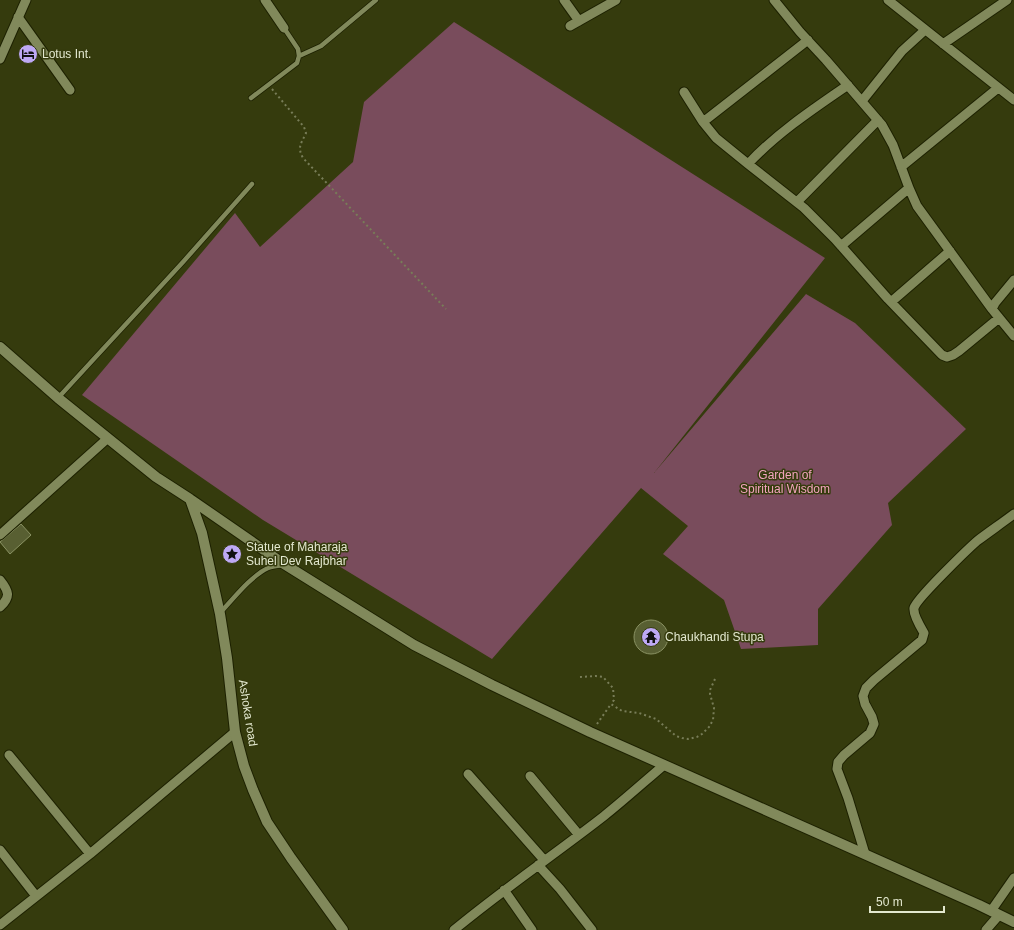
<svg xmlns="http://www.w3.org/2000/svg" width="1014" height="930" viewBox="0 0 1014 930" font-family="Arial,sans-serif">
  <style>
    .green { fill: #794c5c }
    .building { fill: #585f32; stroke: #8a9263 }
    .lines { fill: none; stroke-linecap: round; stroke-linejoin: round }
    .service-casing { stroke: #1d2101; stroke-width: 6 }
    .minor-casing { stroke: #1d2101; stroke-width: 11 }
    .tertiary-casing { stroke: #1d2101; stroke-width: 12 }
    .path { stroke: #787d58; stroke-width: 2; stroke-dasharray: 2 3; stroke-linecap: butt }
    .service { stroke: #81895b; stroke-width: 4.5 }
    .minor { stroke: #81895b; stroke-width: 9 }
    .tertiary { stroke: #81895b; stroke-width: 10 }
    .labels { text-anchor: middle; stroke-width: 3; stroke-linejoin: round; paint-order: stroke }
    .poi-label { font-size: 12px; fill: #e3e8cf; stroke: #353b0d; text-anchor: start }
    .park-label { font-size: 12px; fill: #f4a4c0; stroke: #353b0d }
    .street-label { font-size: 12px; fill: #e3e8cf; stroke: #353b0d }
  </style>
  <rect width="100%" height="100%" fill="#353b0d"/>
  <!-- green -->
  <path class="green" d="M454,22L825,258L654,473L806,294L855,323L966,429L888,503L892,525L818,609V645L741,649L724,600L663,554L688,526L641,488L492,659L263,520L82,395L235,213L260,247L353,162L364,102Z"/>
  <!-- building -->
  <path class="building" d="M21,524L31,535L10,554L0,542Z
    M634 637a17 17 0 1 1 34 0a17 17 0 1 1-34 0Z"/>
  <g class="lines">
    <!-- service casing -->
    <g class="service-casing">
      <path id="service" d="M299,56L321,46L376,0
        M251,98L297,63L299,56L298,49L284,28
        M58,398L183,262L252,184
        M221,612C234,598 251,576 268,568C272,566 278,566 283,565"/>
    </g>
    <!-- minor casing -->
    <g class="minor-casing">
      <path id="minor" d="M265,0L284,28
        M564,0L579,21
        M774,0L800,32L826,60L882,125L893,145L909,188L917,206L992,309
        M888,0L1014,100
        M18,17L70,90
        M570,26L616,0
        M943,44L1007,0
        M0,59L26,0
        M684,92L703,122L716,138L748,164L804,208L835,239L888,299L942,355L947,357L953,355L959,351L999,318
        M862,101L902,51L925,30
        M703,122L808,40
        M748,164C777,133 813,109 848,85
        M901,167L998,88
        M797,202L878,120
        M841,246L909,188
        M1014,280L995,303L992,309L996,314L1014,336
        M891,302L950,251
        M0,535L108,438
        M0,580C9,591 11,597 0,607
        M9,755L90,854
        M468,774L544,860
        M530,776L579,835
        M0,850L36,896
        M865,854L848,798L837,769L838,762L844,755L870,733L874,724L872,717L865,704L863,696L866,688L874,680L922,640L924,633C921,628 913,614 914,608C916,599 968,549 977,541C989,532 1002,523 1014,514
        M538,865L560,889L592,930
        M504,890L532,930
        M991,911L1014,878
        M0,925L90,854L235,732
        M454,930C502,890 554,855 604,816C624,800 644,782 664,765
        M986,930L999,915"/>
    </g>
    <!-- tertiary casing -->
    <g class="tertiary-casing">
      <path id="tertiary" d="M0,347L58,398L156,477L190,499L284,564L414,645L492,685L590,732L979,905L1014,922
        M190,499L202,533L220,614L227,658L235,732L244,766L253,790L267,822L291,858L343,930"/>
    </g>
    <!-- path -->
    <path class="path" d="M272,89L304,127L306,133C301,144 297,147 303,158L446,309
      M580,677L596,676L603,677L613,688L614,700L611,704
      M597,724L611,704L622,711L639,713L656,719L676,736L682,738L688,739L697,737L702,734L709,727L713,720L714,708L710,694V690L715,679"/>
    <!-- service -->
    <use href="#service" class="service"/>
    <!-- minor -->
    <use href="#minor" class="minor"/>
    <!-- tertiary -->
    <use href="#tertiary" class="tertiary"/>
  </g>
  <!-- icons -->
  <defs>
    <g id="hotel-disc" transform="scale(1)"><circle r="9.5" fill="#bea9f5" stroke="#353b0d"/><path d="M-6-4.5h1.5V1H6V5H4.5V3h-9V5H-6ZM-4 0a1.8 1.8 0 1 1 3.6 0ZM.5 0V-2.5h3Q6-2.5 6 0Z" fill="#111"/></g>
    <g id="sight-disc" transform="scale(1)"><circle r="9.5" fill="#bea9f5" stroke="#353b0d"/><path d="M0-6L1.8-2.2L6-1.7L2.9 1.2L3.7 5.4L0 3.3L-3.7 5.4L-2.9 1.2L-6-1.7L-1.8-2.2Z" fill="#111"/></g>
    <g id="temple-disc" transform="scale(1)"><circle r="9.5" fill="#bea9f5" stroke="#353b0d"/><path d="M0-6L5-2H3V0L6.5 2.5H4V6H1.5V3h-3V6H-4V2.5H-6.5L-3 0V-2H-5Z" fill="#111"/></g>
  </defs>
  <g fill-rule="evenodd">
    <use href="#hotel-disc" x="28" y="54"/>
    <use href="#sight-disc" x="232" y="554"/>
    <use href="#temple-disc" x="651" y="637"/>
  </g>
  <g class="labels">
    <!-- poi labels -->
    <g class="poi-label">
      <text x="42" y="58">Lotus Int.</text>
      <text x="246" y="551">Statue of Maharaja<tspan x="246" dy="14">Suhel Dev Rajbhar</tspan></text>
      <text x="665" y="641">Chaukhandi Stupa</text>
    </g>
    <!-- park labels -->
    <g class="park-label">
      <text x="785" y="479">Garden of<tspan x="785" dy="14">Spiritual Wisdom</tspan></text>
    </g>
    <!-- street labels -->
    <g class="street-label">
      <text transform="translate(248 713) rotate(81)" y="4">Ashoka road</text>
    </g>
  </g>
  <!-- scale -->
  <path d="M870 906v6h74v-6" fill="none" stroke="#e3e8cf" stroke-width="2"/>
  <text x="876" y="906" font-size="12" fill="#e3e8cf" stroke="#353b0d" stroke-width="3" paint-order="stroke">50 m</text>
</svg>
